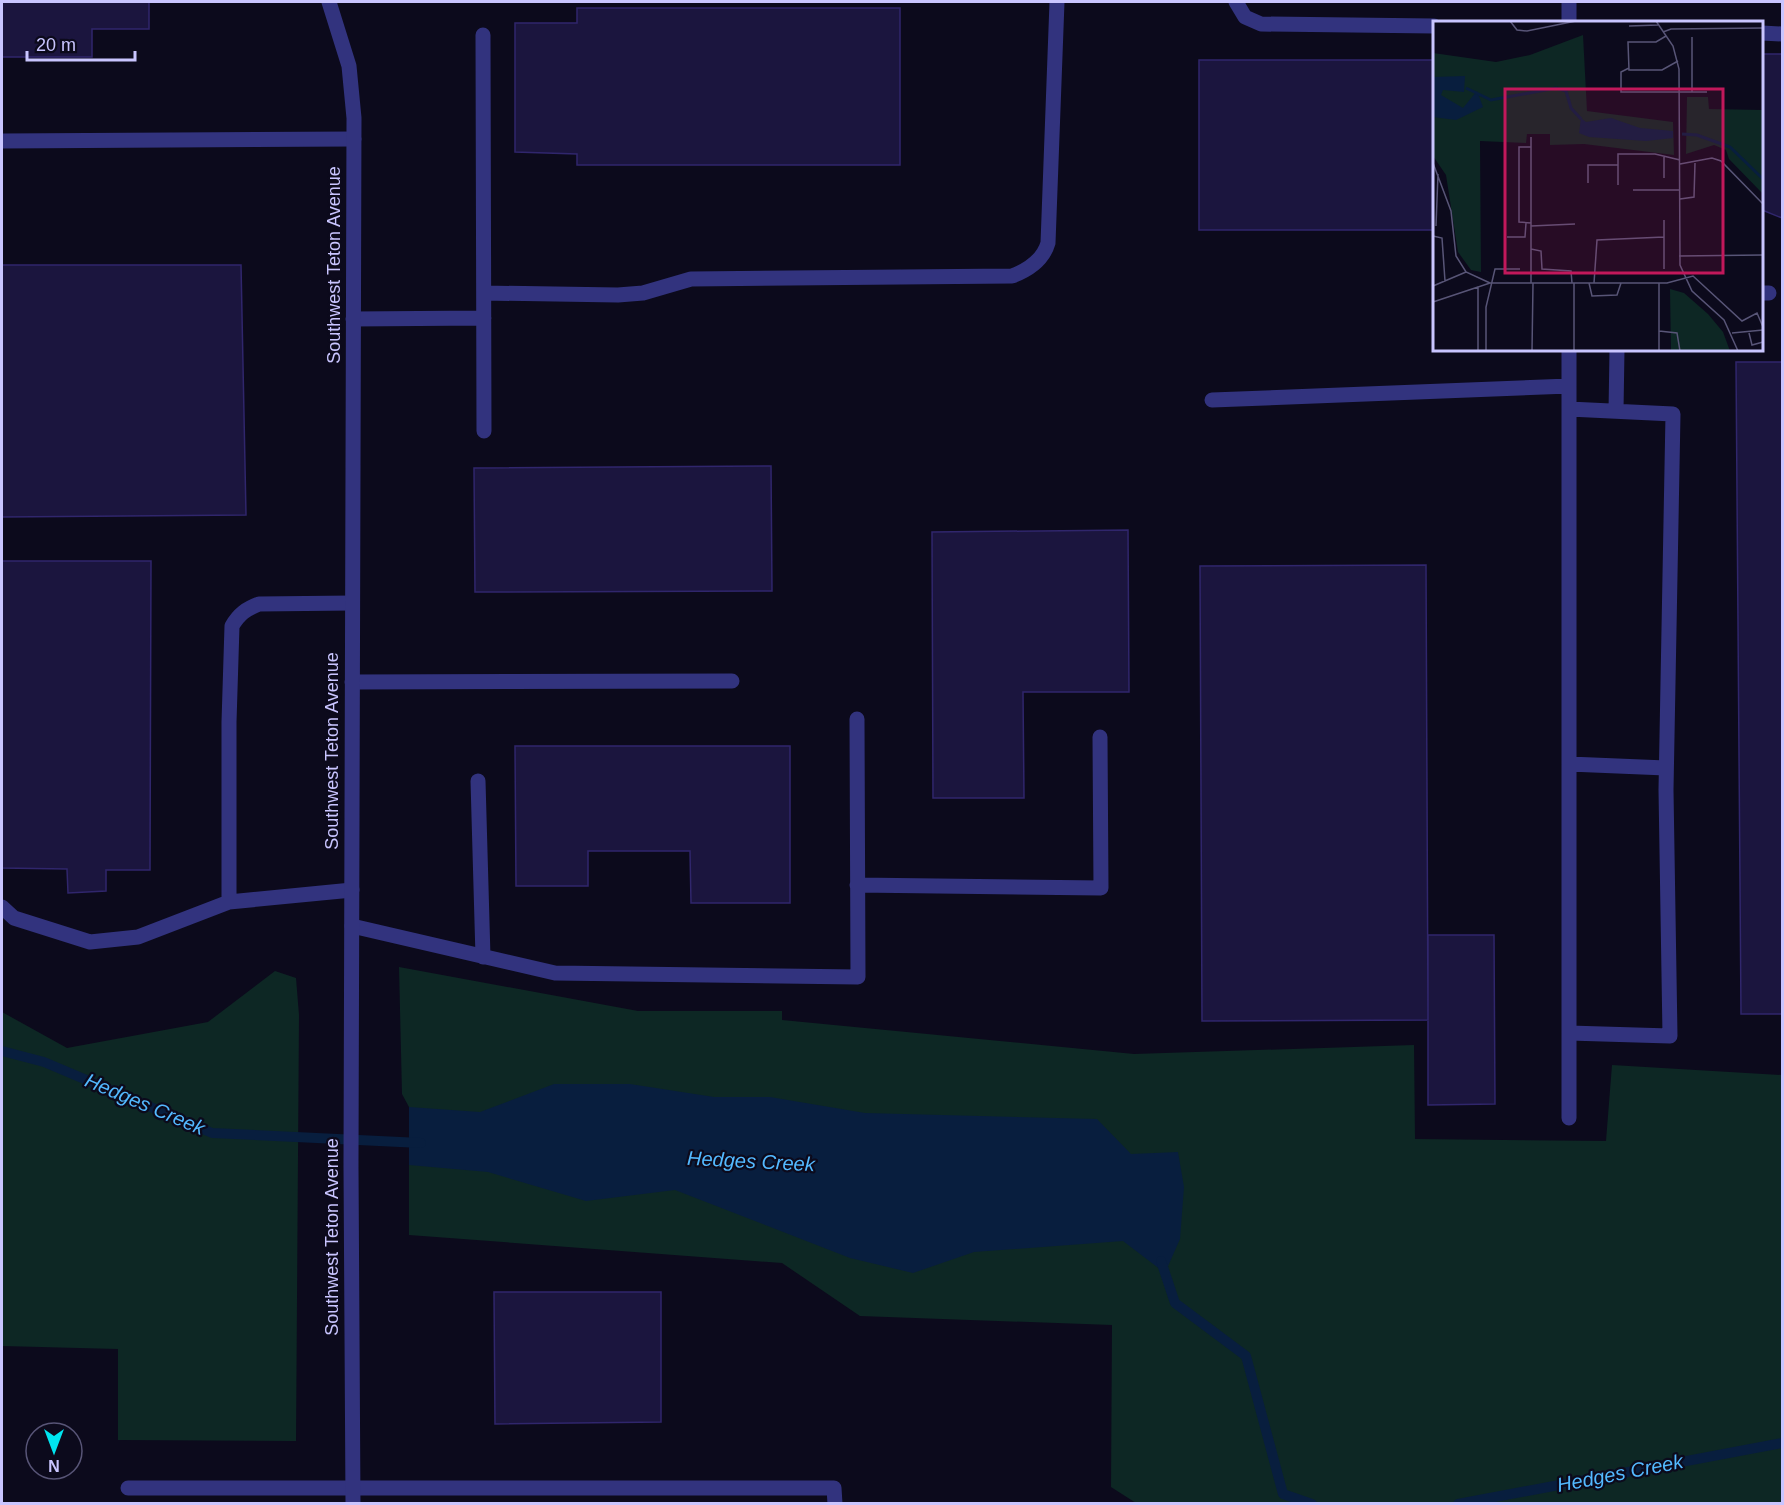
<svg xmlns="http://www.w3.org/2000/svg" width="1784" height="1505" viewBox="0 0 1784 1505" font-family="Arial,sans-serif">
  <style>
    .green { fill: #0d2724 }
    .water { fill: #081e3e }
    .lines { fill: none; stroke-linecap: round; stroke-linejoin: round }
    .stream { stroke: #081e3e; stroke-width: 10 }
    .building { fill: #1b153e; stroke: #30266c; stroke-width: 1.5 }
    .service { stroke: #32337e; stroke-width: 15 }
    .tertiary { stroke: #32337e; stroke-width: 15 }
    .labels { text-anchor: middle; stroke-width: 4.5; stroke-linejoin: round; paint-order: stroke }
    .street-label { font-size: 18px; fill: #c9c5ff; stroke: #0c0a1c }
    .water-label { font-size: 20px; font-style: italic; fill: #53b9ff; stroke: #0c0a1c }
    .inset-river { fill: none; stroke: #081e3e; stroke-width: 3 }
    .inset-road { fill: none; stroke: #585577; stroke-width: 1.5 }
    .view { fill: #c2185b; fill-opacity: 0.15; stroke: #c2185b; stroke-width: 3 }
    .inset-edge { fill: none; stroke: #c9c5ff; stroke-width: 3 }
  </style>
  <rect width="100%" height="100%" fill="#0c0a1c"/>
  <!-- green -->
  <path class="green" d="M399,967L638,1011H782V1020L1134,1054L1414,1045L1415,1139L1606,1141L1612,1065L1782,1075V1503H1136L1111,1487L1112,1325L860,1316L782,1263L409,1235V1107L402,1094Z
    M275,971L296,978L299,1015L296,1441L118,1440V1349L2,1346V1012L67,1048L208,1022Z"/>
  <!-- water -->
  <path class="water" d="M554,1084H630L714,1097H770L865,1113L1097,1119L1131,1154L1178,1152L1184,1187L1180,1239L1165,1273L1123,1241L974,1252L913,1273L850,1258L675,1190L586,1201L488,1172L409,1165V1107L480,1112Z"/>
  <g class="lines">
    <!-- stream -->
    <path class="stream" d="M2,1051L44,1062L212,1133L421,1143
      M1161,1261L1175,1303L1246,1356L1283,1494L1312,1504
      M1458,1504L1782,1443"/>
  </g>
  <!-- building -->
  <path class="building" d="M2,2H149V29H92V57H2Z
    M577,8H900V165H577V154L515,152V23H577Z
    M1762,54H1782V218L1762,210Z
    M1199,60H1434V230H1199Z
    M2,265H241L246,515L2,517Z
    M1736,362H1782V1014H1741Z
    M771,466L772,591L475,592L474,468Z
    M1128,530L1129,692H1023L1024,798H933L932,532Z
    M2,561H151L150,870H106V891L68,893L67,869L2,868Z
    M1426,565L1428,1020L1202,1021L1200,566Z
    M515,746H790V903H691L690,851H588V886H516Z
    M1428,935H1494L1495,1104L1428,1105Z
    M494,1292H661V1422L495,1424Z"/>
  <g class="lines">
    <!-- service -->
    <path class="service" d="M1236,2L1245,17L1261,24L1434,26
      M1569,22V2
      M1762,33L1782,34
      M483,35L484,431
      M2,141L354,139
      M484,293L618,295L643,293L691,279L1012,276C1028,270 1043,260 1048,243L1057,2
      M1762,293H1769
      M353,319L484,318
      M1569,350V1118
      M1212,400L1569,386
      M1569,409L1673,414L1666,790L1670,1036L1569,1033
      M1616,411L1617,350
      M352,682L732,681
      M1569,764L1666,768
      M478,781L483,957
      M857,885L1101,888L1100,737
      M229,902V722L232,626C239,614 246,609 259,604L352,603
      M2,907L14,918L90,942L138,937L229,902L352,890
      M352,926L555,973L858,977L857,719
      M128,1488H834L835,1504"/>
    <!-- tertiary -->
    <path class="tertiary" d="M329,2L349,66L354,118L351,1166L353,1504"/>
  </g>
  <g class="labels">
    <!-- street labels -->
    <g class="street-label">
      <text transform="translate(334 265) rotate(-90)" y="6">Southwest Teton Avenue</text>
      <text transform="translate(332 751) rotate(-90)" y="6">Southwest Teton Avenue</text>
      <text transform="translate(332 1237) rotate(-90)" y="6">Southwest Teton Avenue</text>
    </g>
    <!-- water labels -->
    <g class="water-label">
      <text transform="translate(145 1104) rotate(23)" y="7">Hedges Creek</text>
      <text transform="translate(751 1161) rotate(3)" y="7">Hedges Creek</text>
      <text transform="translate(1620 1473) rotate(-11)" y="7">Hedges Creek</text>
    </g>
  </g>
  <!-- overview -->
  <g transform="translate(1433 21)">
    <rect width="330" height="330" fill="#0c0a1c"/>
    <path d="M150,14L154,90L240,101L241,134L151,123L117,124V113H94L93,122L47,120L48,251L38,249L25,231L13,154L0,135V32L63,41L97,34ZM254,76H275L276,88L330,89V173L296,138L293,129L281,124L253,133ZM237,268L251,272L275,293L290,311L297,330H238Z" fill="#0d2724"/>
    <path d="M32,55L31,71L10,69L8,74L30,87L44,70L50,86L23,99L0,96V56ZM148,97L153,101L178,97L207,107L240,110V117L213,120L156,116L146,112Z" fill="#081e3e"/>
    <path class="inset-river" d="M33,67L58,79L123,67L133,70L138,87L148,98M249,113L264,114L297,126L330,158"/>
    <path class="inset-road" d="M77,0L84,9L94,10L143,0M223,0L240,25L246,48L247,244L259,270L291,299L305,330M196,5L225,4M230,11L238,8L330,7M233,15L223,21H195L196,49H229L245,40M259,16V71M196,47L188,51V71H274M98,116V262M98,126H86V201L98,202M231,135V157M0,142L18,190L23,235L33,251L57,262M247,143L279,137L288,140L330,183M155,162V144H185M185,164V133H222L247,139M200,169H247M247,178L261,176L262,142M231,199V248M3,205L5,153M98,205L142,203M0,215L9,217L12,260M74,216H92L93,202M98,228L108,230L109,248L138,250L139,262M246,235L330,234M156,262L159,275L184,274L188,262M161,262L164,219L231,216M226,262V330M0,265L33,251M0,281L45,266M226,310L244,312L247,330M299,312L330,309M316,312L319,324L330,321M45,330V266L57,262H234L260,255L309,300L324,292L330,306M53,330V286L62,248H87M99,330L100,262M141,330V262"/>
    <path class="view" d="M72,68H290V252H72Z"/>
    <rect width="330" height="330" class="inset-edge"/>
  </g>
  <!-- border -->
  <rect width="1784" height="1505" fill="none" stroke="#c9c5ff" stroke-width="6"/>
  <!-- north arrow -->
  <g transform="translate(54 1451) rotate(180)"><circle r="28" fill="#0c0a1c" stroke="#585577" stroke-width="1.5"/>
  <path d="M0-4.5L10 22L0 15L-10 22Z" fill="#00e5f0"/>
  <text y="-9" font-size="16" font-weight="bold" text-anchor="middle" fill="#c9c5ff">N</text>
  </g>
  <!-- scale -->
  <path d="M27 51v9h108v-9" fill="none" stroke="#c9c5ff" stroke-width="3"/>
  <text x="36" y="51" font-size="18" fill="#c9c5ff" stroke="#0c0a1c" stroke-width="4.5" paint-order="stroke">20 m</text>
</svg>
